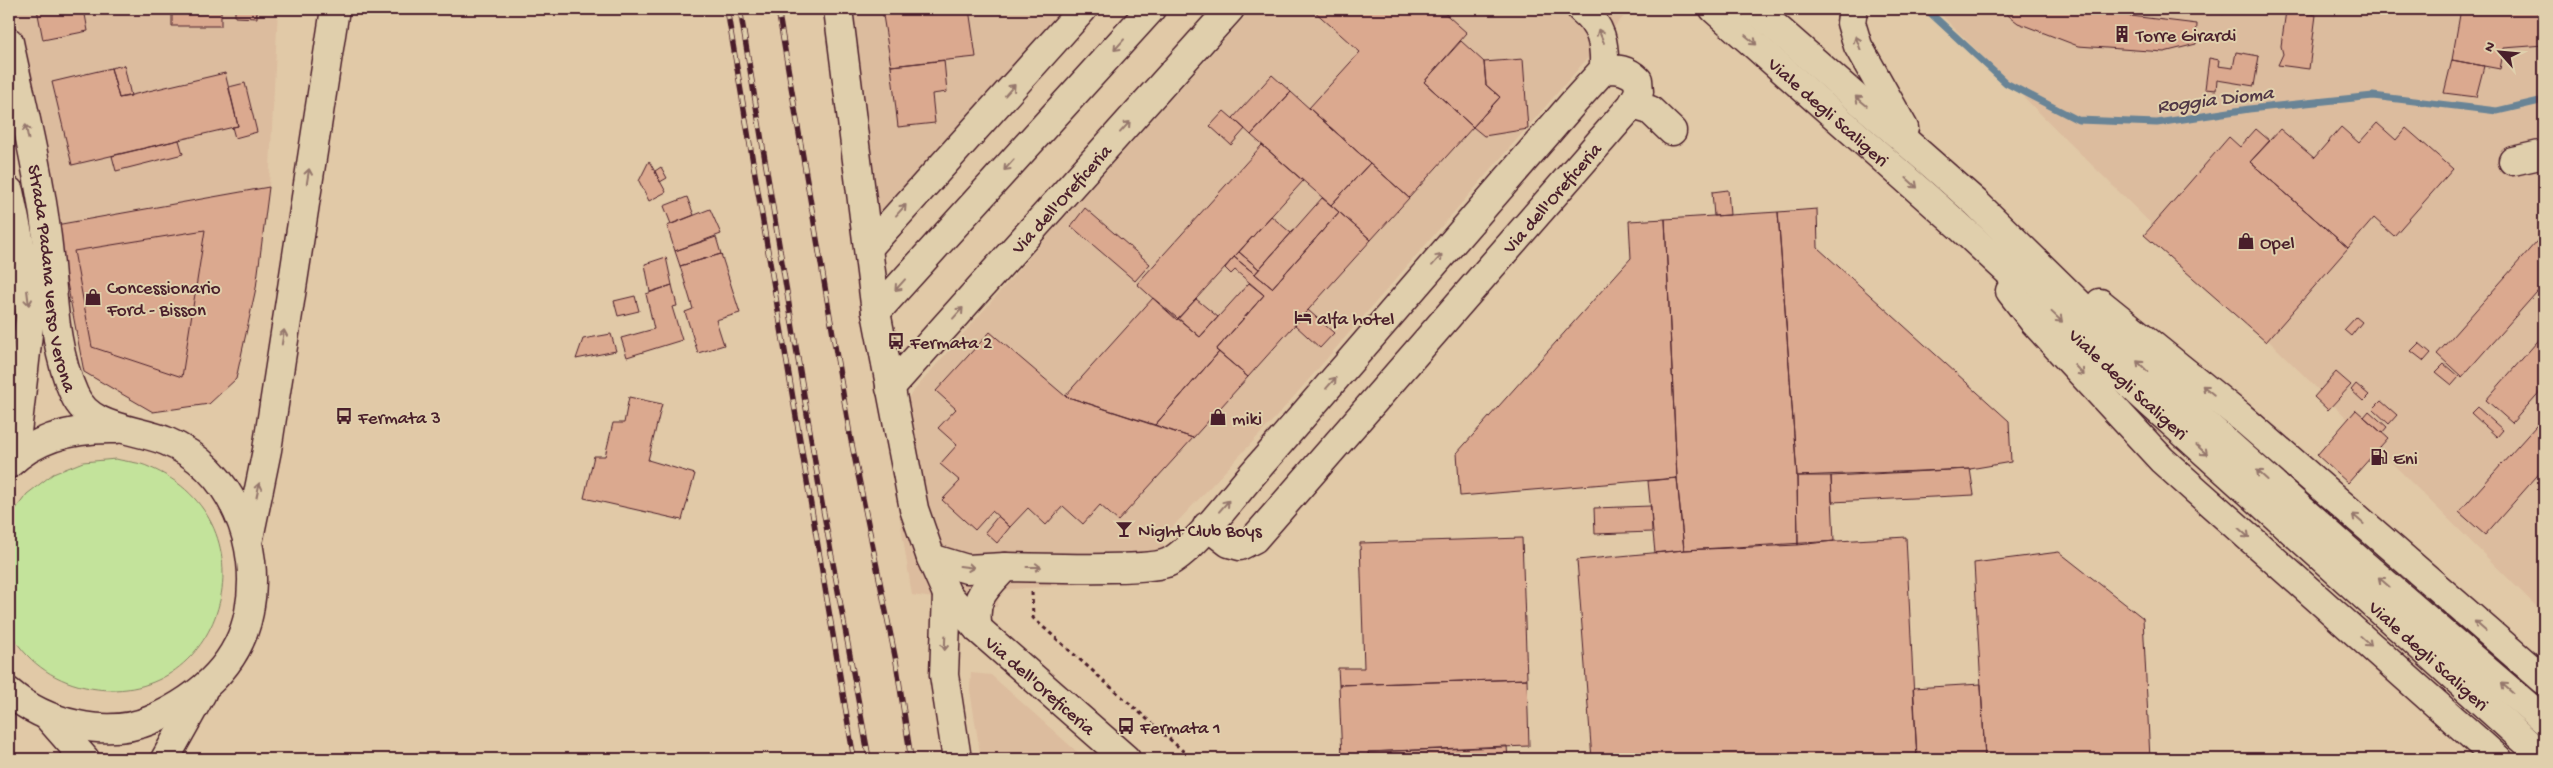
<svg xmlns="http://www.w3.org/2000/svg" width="2553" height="768" viewBox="0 0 2553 768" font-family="'Gochi Hand',sans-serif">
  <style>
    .built { fill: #dcbc9e }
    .green { fill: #c3e39b; stroke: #868163 }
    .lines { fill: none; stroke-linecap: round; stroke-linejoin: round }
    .stream { stroke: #698496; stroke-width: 7 }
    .building { fill: #dba98f; stroke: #4a1f2b }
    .minor-casing { stroke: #4a1f2b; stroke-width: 31 }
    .major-casing { stroke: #4a1f2b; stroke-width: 31 }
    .highway-casing { stroke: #4a1f2b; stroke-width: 31 }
    .path { stroke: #4a1f2b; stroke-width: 3; stroke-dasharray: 4 4; stroke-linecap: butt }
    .minor { stroke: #e0cfac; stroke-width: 28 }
    .major { stroke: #e0cfac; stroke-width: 28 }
    .highway { stroke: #e0cfac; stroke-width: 28 }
    .rail-casing { stroke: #4a1f2b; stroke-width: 5.5 }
    .rail { stroke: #e0cfac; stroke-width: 4; stroke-dasharray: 11; stroke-linecap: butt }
    .oneway { stroke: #95776c }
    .labels { text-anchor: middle; stroke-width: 4; stroke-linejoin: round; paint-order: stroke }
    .poi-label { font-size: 19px; fill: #4a1f2b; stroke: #e0cfac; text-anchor: start }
    .street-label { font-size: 19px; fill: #4a1f2b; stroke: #e0cfac }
    .water-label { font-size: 20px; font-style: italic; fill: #523846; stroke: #e0cfac }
  </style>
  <rect width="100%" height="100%" fill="#e1c9a7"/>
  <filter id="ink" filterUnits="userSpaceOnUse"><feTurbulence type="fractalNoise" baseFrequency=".02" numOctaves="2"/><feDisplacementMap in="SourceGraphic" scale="10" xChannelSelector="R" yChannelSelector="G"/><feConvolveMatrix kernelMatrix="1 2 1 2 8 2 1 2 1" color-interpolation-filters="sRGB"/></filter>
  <g filter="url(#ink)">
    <!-- built -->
    <path class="built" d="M15,9H278L269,187L56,225Z
      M826,9H1065L857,244Z
      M1252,9H1630L1277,416L1163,537L1165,578L1000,590L997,607L912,595L885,424L1061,221Z
      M1935,9H2544V614Z
      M971,673L991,675L1085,759H981L970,690Z"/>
    <!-- green -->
    <path class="green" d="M116,459C127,462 139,462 149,467C281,522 222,716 85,687C52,680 25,660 9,630V518L27,494L53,474L83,462Z"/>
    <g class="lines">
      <!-- stream -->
      <path class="stream" d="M1926,9L2006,83L2078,120L2157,123L2249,109L2373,96L2497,111L2544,100"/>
    </g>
    <!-- building -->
    <path class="building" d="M37,9H84L88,31L43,40Z
      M172,9H221V26H172Z
      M235,9H257V18L235,17Z
      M882,9H969L976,57L891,66Z
      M1312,9H1440L1467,33L1424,82L1473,127L1409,198L1309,108L1360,52Z
      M2000,9H2073L2197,24L2196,44L2164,52L2078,46L2018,23Z
      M2189,9H2225L2224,14Z
      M2461,9H2519L2544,13V45L2504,48L2500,69L2452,60Z
      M2286,11L2316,15L2309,69L2278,65L2283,54L2281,46Z
      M1461,41L1484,62L1486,85L1500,97L1473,127L1424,82Z
      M2236,52L2259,56L2254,86L2217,80L2216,90L2205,89L2209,58L2219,60L2218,66L2233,68Z
      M1523,59L1528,129L1484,136L1473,127L1500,97L1486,85L1484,62Z
      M944,60L947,92L932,94L935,123L898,127L891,66Z
      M2452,60L2484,66L2476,97L2444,93Z
      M124,65L131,96L119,98L111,68Z
      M111,68L119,98L225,73L238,126L72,165L52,82Z
      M1272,75L1291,92L1251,135L1233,118Z
      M245,83L257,132L235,138L232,127L238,126L229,87Z
      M1291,92L1370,163L1331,205L1251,135Z
      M1224,111L1245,129L1231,145L1210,126Z
      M2377,123L2396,140L2406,128L2453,169L2394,236L2374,218L2348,248L2250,162L2280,129L2314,158L2341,127L2359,143Z
      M2256,129L2270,141L2250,162L2348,248L2266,342L2144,235L2229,137L2240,147Z
      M179,140L183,154L116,171L112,156Z
      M1262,145L1303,181L1177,320L1137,284Z
      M649,161L666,192L649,201L639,181Z
      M1370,163L1409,198L1371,240L1331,205Z
      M661,167L667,178L660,182L655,171Z
      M269,187L256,288L236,379L209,404L153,412L84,372L56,225Z
      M1728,190L1730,215L1714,216L1712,192Z
      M687,197L694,215L671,224L664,206Z
      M1322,198L1339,212L1272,288L1255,274Z
      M1085,208L1150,264L1135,281L1071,226Z
      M710,209L721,234L675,251L667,226Z
      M1817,209L1818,248L2009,421L2011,462L1970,469L1797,476L1778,212Z
      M1339,212L1371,240L1248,377L1216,350L1264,295L1235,270L1231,274L1225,268L1234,257L1272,288Z
      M1778,212L1797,476L1798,545L1684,550L1677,478L1665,219Z
      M1271,216L1291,233L1259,269L1239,252Z
      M1665,219L1677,478L1460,496L1457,453L1631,258L1629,221Z
      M205,230L182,377L92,347L74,251Z
      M2544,233V284L2462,377L2437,354Z
      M716,237L721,254L680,266L675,251Z
      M1239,252L1259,269L1255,274L1234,257Z
      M721,254L740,313L716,320L724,345L698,353L685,312L693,309L680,266Z
      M666,257L672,285L650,292L645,264Z
      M1249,283L1264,295L1216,350L1219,352L1155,425L1065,396L1153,298L1200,337Z
      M672,285L677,306L672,307L682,340L627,357L621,338L654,329L646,294Z
      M635,296L639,311L618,316L614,301Z
      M1196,299L1218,317L1200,337L1178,318Z
      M1308,310L1334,333L1320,348L1295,325Z
      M2356,317L2362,322L2351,336L2344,330Z
      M990,332L1065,396L1193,438L1118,521L1100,505L1083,524L1063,506L1046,525L1028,508L1010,527L992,511L975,530L942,500L960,481L940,464L957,445L938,428L956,409L936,391Z
      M611,334L616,351L576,359L583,339Z
      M2544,334V387L2512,423L2486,400Z
      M2419,343L2431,353L2424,361L2411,351Z
      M1219,352L1248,377L1193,438L1155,425Z
      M2444,364L2459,377L2452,385L2436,372Z
      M2336,372L2351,385L2328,410L2314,397Z
      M2356,384L2369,395L2363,401L2351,390Z
      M629,397L662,404L648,460L695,474L682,520L584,498L594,456H605L613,423H624Z
      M2381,401L2397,415L2389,424L2373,409Z
      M2477,407L2503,430L2497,437L2471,413Z
      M2356,410L2388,438L2348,483L2317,455Z
      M2369,411L2387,427L2382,433L2364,417Z
      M2544,417V468L2485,535L2459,512Z
      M1970,469L1974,495L1832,502L1831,476Z
      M1797,476H1831L1834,541L1798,545Z
      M1677,478L1684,550L1655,553L1648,481Z
      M1651,506L1652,532L1595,534L1594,508Z
      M998,516L1010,527L997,543L985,532Z
      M1906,537L1917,759H1592L1577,560L1684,550Z
      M1522,538L1527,679L1339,685L1338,668H1364L1360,543Z
      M2059,552L2143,618L2150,759H1985L1974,563Z
      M1527,679L1529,746L1368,752L1369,759H1342L1339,685Z
      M1981,684L1985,759H1917L1913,688Z
      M1507,746L1508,759H1369L1368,752Z"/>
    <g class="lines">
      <!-- minor casing -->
      <g class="minor-casing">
        <g id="minor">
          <path id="s1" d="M838,9L876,312L914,509L931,558L947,594L978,629L1126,759"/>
          <path d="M1581,9C1602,26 1605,44 1604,69"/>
          <path d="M1632,105L1650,110L1672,131"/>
          <path d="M2513,161L2544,154"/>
          <path d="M869,247L1083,9"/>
          <path d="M876,312L1151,9"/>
          <path id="s2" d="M890,388L1230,9"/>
          <path d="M931,558L967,569L1005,567"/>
          <path d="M947,594L944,675L957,759"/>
          <path d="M978,629C972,598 985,589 1005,567C1033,567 1150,572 1169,562C1196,547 1234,495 1256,470L1575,101L1604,69C1618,69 1627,69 1638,80L1639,92L1632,105L1254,539L1240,546L1229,543L1207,526"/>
        </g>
      </g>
      <!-- major casing -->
      <g class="major-casing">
        <g id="major">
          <path id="s3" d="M9,42C22,104 38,167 46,230C54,284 51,343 74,394C90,430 134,428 166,441C233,469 262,545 249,612C239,665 198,699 151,720C106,739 45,723 9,692"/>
          <path d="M9,191L24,263L30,316L14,459"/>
          <path d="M9,464C38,436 78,428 116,429"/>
          <path d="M48,717L85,759"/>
          <path d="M165,759L202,693"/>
        </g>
      </g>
      <!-- highway casing -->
      <g class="highway-casing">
        <g id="highway">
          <path id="s4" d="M1714,9L1958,225L2148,401L2544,758"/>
          <path d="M1755,9L1976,203L2163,386L2363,564L2544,720"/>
          <path d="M1853,9L1851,23L1858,46L1904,128"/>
          <path d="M2010,291L2034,322L2162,460L2498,759"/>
          <path d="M2100,303L2241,417L2544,680"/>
          <path d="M249,538L267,450L335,9"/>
        </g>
      </g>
      <!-- path -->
      <path class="path" d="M1032,592L1033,618L1192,759"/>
      <!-- minor -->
      <use href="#minor" class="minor"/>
      <!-- major -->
      <use href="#major" class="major"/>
      <!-- highway -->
      <use href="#highway" class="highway"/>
      <!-- rail casing -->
      <g class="rail-casing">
        <path id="rail" d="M727,9L854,759
          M740,9L821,498L869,759
          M778,9L850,435L896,661L911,759"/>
      </g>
      <!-- rail -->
      <use href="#rail" class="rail"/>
    </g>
    <!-- one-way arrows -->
    <defs><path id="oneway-shaft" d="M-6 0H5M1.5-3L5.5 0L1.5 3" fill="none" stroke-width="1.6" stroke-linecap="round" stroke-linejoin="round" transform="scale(1.25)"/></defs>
    <g class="oneway">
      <use href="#oneway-shaft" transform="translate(1601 36) rotate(-113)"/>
      <use href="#oneway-shaft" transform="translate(1751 40) rotate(40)"/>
      <use href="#oneway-shaft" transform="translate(1858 43) rotate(-111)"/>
      <use href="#oneway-shaft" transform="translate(1119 45) rotate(132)"/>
      <use href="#oneway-shaft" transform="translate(1010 90) rotate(-48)"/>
      <use href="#oneway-shaft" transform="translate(1861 101) rotate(-140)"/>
      <use href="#oneway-shaft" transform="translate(1125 127) rotate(-48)"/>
      <use href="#oneway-shaft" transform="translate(27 132) rotate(-101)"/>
      <use href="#oneway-shaft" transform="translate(1009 165) rotate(132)"/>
      <use href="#oneway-shaft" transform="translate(308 176) rotate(-81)"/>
      <use href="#oneway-shaft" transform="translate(1912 183) rotate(42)"/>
      <use href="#oneway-shaft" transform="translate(901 210) rotate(-48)"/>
      <use href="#oneway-shaft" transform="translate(1437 260) rotate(-49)"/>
      <use href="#oneway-shaft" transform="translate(900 285) rotate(132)"/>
      <use href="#oneway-shaft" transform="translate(28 298) rotate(83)"/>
      <use href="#oneway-shaft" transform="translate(958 313) rotate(-48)"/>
      <use href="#oneway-shaft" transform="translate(2057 317) rotate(43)"/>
      <use href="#oneway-shaft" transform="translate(283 337) rotate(-81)"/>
      <use href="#oneway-shaft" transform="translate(2142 366) rotate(-135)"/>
      <use href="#oneway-shaft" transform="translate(2079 370) rotate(47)"/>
      <use href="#oneway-shaft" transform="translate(1331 383) rotate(-49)"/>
      <use href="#oneway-shaft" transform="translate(2208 390) rotate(-141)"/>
      <use href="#oneway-shaft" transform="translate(2202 450) rotate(42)"/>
      <use href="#oneway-shaft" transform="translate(2262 475) rotate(-138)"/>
      <use href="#oneway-shaft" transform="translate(258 490) rotate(-78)"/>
      <use href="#oneway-shaft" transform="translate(1224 506) rotate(-49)"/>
      <use href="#oneway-shaft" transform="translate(2358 519) rotate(-139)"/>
      <use href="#oneway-shaft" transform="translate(2244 533) rotate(42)"/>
      <use href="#oneway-shaft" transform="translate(967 567) rotate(7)"/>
      <use href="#oneway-shaft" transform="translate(1034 567)"/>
      <use href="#oneway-shaft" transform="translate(2384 582) rotate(-139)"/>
      <use href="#oneway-shaft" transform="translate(2480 626) rotate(-139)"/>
      <use href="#oneway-shaft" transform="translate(2366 641) rotate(42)"/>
      <use href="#oneway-shaft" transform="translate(945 643) rotate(92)"/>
      <use href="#oneway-shaft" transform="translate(2507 688) rotate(-139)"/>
    </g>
  </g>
  <!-- icons -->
  <defs>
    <g id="building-bare" transform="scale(1.35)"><path d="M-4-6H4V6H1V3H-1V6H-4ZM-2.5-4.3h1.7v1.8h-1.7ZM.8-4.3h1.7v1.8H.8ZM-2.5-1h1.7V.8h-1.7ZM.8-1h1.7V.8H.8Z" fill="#4a1f2b" stroke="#e0cfac" stroke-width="2.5" paint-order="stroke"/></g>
    <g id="shop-bare" transform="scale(1.35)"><path d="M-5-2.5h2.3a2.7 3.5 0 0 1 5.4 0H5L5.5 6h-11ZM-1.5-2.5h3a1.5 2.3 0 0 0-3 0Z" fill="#4a1f2b" stroke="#e0cfac" stroke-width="2.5" paint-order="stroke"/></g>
    <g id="hotel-bare" transform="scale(1.35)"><path d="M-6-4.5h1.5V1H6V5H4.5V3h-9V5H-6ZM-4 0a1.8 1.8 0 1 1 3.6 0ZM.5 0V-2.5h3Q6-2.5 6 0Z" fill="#4a1f2b" stroke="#e0cfac" stroke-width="2.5" paint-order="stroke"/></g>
    <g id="bus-bare" transform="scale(1.35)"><path d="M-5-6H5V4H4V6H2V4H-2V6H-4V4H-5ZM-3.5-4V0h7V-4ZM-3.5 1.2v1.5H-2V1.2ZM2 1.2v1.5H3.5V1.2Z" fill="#4a1f2b" stroke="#e0cfac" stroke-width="2.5" paint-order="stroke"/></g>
    <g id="fuel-bare" transform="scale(1.35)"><path d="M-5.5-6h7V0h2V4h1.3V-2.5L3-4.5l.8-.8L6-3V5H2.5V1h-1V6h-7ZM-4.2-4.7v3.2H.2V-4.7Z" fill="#4a1f2b" stroke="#e0cfac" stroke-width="2.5" paint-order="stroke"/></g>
    <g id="bar-bare" transform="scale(1.35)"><path d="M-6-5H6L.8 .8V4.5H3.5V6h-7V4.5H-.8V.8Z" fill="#4a1f2b" stroke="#e0cfac" stroke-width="2.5" paint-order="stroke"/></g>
  </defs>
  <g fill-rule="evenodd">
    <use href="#building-bare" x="2122" y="34"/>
    <use href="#shop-bare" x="2246" y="241"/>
    <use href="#shop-bare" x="93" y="297"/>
    <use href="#hotel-bare" x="1303" y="317"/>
    <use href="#bus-bare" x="896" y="341"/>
    <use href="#bus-bare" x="344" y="416"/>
    <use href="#shop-bare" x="1218" y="417"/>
    <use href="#fuel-bare" x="2379" y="457"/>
    <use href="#bar-bare" x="1124" y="529"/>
    <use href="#bus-bare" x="1126" y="726"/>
  </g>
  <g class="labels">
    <!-- poi labels -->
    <g class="poi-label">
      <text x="2136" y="41">Torre Girardi</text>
      <text x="2260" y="248">Opel</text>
      <text x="107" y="293">Concessionario<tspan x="107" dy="22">Ford - Bisson</tspan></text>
      <text x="1317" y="324">alfa hotel</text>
      <text x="910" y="348">Fermata 2</text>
      <text x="358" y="423">Fermata 3</text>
      <text x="1232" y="424">miki</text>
      <text x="2393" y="464">Eni</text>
      <text x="1138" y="536">Night Club Boys</text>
      <text x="1140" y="733">Fermata 1</text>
    </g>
    <!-- street labels -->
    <g class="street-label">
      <text dy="7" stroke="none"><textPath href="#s4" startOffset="154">Viale degli Scaligeri</textPath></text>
      <text transform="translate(1551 197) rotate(-49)" y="7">Via dell'Oreficeria</text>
      <text dy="7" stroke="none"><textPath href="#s2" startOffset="255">Via dell'Oreficeria</textPath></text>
      <text dy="7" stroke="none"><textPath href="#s3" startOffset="240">Strada Padana verso Verona</textPath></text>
      <text dy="7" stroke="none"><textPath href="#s4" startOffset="559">Viale degli Scaligeri</textPath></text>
      <text dy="7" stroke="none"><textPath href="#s4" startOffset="964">Viale degli Scaligeri</textPath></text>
      <text dy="7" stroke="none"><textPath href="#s1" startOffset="728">Via dell'Oreficeria</textPath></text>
    </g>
    <!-- water labels -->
    <g class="water-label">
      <text transform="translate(2215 98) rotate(-7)" y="7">Roggia Dioma</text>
    </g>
  </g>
  <!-- margin -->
  <rect width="2553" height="768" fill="none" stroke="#e0cfac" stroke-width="30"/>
  <rect x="15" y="15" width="2523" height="738" fill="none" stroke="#4a1f2b" stroke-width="2" filter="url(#ink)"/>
  <!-- north arrow -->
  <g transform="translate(2500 52) rotate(297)" stroke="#e0cfac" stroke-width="4" paint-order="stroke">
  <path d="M0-4L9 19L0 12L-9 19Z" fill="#4a1f2b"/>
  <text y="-8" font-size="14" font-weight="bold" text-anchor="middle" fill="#4a1f2b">N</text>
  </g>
</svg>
